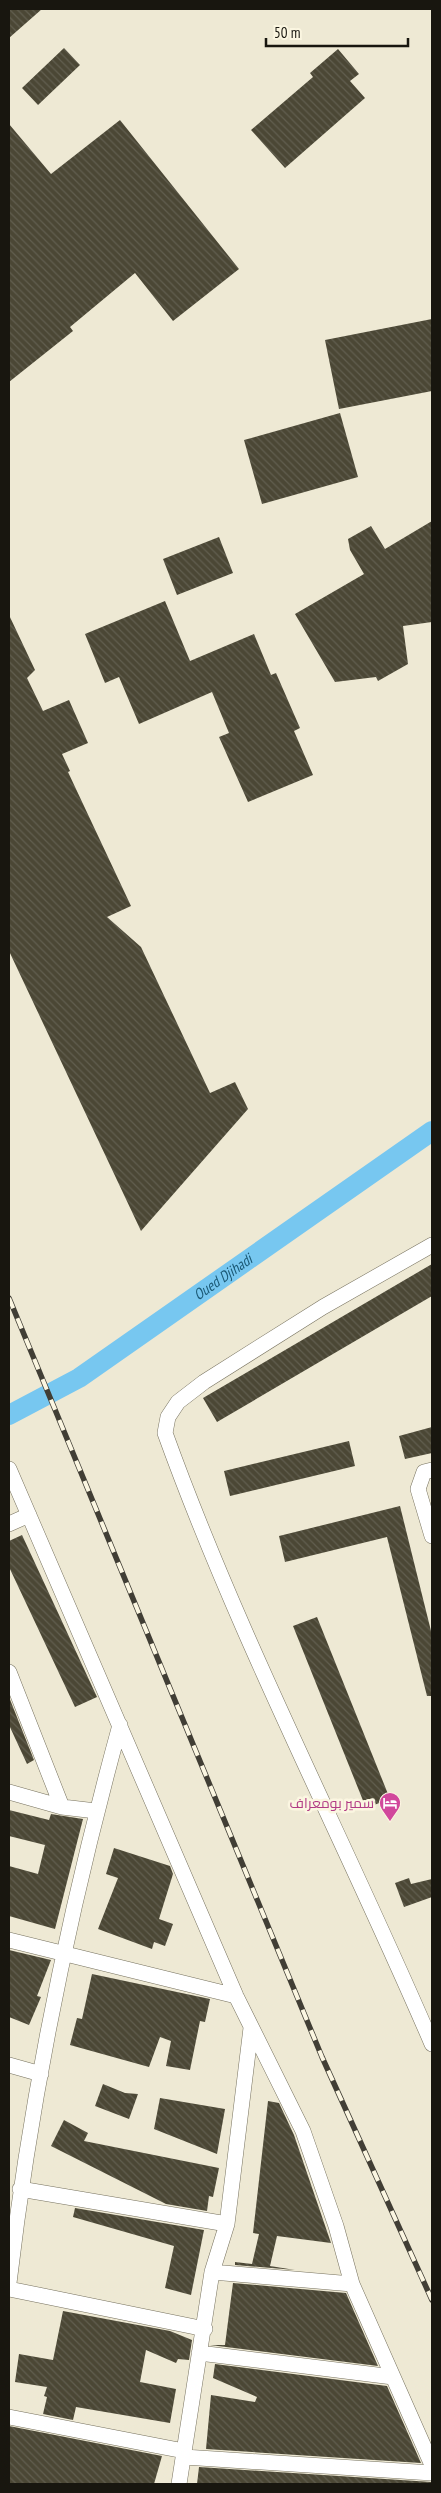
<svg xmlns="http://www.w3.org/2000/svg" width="441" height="2493" viewBox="0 0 441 2493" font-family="'PT Sans Narrow',Cairo,sans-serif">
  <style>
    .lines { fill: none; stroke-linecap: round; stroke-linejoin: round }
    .canal { stroke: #77c7f0; stroke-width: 20 }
    .building { fill: url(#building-back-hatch) }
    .minor-casing { stroke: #77725f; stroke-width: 16 }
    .minor { stroke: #fff; stroke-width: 15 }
    .rail-casing { stroke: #413e35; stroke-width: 5.5 }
    .rail { stroke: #fbf6e1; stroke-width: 4; stroke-dasharray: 11; stroke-linecap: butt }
    .labels { text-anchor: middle; stroke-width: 5; stroke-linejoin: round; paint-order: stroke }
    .hotel-label { font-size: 14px; fill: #b23c85; stroke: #fbf6e1; text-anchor: end }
    .water-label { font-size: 15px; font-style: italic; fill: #1b5975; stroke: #fbf6e1 }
  </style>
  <defs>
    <pattern id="building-back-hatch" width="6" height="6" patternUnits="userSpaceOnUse" patternTransform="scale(1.25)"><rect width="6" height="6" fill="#4b4735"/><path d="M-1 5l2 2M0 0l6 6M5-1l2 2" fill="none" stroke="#615e4f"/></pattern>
  </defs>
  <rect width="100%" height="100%" fill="#eee9d4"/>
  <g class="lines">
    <!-- canal -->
    <path class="canal" id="s1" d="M9,1415L79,1378L432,1131"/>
  </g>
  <!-- building -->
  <path class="building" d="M9,9H42L9,38Z
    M64,48L80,65L38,105L22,88Z
    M338,49L359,74L350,81L365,98L285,168L251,130L313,77L310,73Z
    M120,120L239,269L173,321L135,273L70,327L73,331L9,382V124L51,174Z
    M432,319V391L339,409L325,340Z
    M340,413L358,477L262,504L244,440Z
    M432,521V622L403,626L408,664L378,681L376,677L335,682L295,614L364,574L350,550L348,539L371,526L385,549Z
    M219,537L233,573L177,595L163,559Z
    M165,601L190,661L254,634L271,675L276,673L300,728L294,731L313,775L248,802L219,737L229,733L212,692L139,724L119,677L105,683L85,634Z
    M9,615L35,670L27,678L43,711L69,700L88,743L62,754L70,771L68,772L131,906L107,917L141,947L210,1093L235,1082L248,1109L141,1231L9,951Z
    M432,1264V1296L217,1422L203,1398Z
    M432,1427V1453L405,1459L399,1436Z
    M349,1441L355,1466L230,1496L224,1471Z
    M400,1506L432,1635V1696H427L387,1537L285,1562L279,1536Z
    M22,1535L97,1697L75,1707L9,1567V1541Z
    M317,1617L390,1799L366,1808L293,1626Z
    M9,1697L34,1760L27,1764L9,1725Z
    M9,1810L49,1820L51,1814L83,1819L55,1929L9,1916V1866L38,1874L45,1845L9,1836Z
    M114,1848L170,1866L173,1874L159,1919L173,1924L165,1946L154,1942L152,1949L98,1929L118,1878L106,1874Z
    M409,1878L411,1884L432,1879V1897L404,1907L395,1883Z
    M9,1950L51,1960L37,1996L41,1997L29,2025L9,2017Z
    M92,1974L210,1999L205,2022L200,2021L190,2070L166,2066L171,2041L160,2037L149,2067L70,2045L77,2018L82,2019Z
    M103,2084L125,2093L138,2094L129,2119L95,2106Z
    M160,2098L225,2109L217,2154L154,2129Z
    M268,2101L279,2103L294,2135L331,2243L277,2236L270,2266L295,2270L235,2265V2262L252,2264L259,2234L253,2233Z
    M64,2120L88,2133L84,2141L219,2168L213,2197L209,2196L207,2211L166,2204L51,2146Z
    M75,2208L204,2230L191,2295L165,2288L174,2246L73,2217Z
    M233,2283L346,2293L378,2366L210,2345H225Z
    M63,2311L170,2331L192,2340L189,2360L178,2359L176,2363L146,2350L140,2382L176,2389L170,2423L76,2407L73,2420L43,2414L47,2397L44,2396L47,2387L15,2382L19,2354L53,2360Z
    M215,2364L387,2386L421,2463L206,2449L211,2395L255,2402L257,2397L213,2378Z
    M9,2426L162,2456L154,2484H9Z
    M199,2467L432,2482V2484H197Z"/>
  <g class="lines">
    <!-- minor casing -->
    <g class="minor-casing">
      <path id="minor" d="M432,1245L323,1307L204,1382L178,1402L168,1417L165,1433C240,1641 345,1841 432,2044
        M9,1469L236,1996L303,2131L336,2226L352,2284L432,2465
        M432,1470L424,1472L418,1489L432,1536
        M9,1524L29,1515
        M9,1672L62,1807
        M9,1792L62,1807L96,1811
        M9,1940L236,1996
        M9,2065L41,2074
        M20,2189L227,2224
        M212,2272L352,2284
        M9,2283C31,2095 70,1907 120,1725
        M9,2289L205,2329
        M199,2353L393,2377
        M9,2417L184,2451
        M184,2457L432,2473
        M179,2484L212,2272L227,2224L251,2028"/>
    </g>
    <!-- minor -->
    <use href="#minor" class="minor"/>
    <!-- rail casing -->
    <g class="rail-casing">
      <path id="rail" d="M9,1298L322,2057L432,2300"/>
    </g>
    <!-- rail -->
    <use href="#rail" class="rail"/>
  </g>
  <!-- icons -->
  <defs>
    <g id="hotel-pin" transform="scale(1.125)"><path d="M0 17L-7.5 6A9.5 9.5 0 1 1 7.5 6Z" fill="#d1479c" stroke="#fbf6e1"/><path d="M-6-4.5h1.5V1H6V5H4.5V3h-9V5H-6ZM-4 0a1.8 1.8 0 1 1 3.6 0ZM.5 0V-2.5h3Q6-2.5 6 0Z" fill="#fff"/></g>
  </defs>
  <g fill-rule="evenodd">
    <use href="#hotel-pin" x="390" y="1803"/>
  </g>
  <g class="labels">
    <!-- hotel labels -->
    <g class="hotel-label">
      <text x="374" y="1808">سمير بومعراف</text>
    </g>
    <!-- water labels -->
    <g class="water-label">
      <text dy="5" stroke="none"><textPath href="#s1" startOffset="255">Oued Djihadi</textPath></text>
    </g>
  </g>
  <!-- border -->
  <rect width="441" height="2493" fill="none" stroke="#18160f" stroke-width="20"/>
  <!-- scale -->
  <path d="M266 38v8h142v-8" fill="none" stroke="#18160f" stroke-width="2.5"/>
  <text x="274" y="38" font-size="15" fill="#18160f" stroke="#fbf6e1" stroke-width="4" paint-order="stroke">50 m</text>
</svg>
